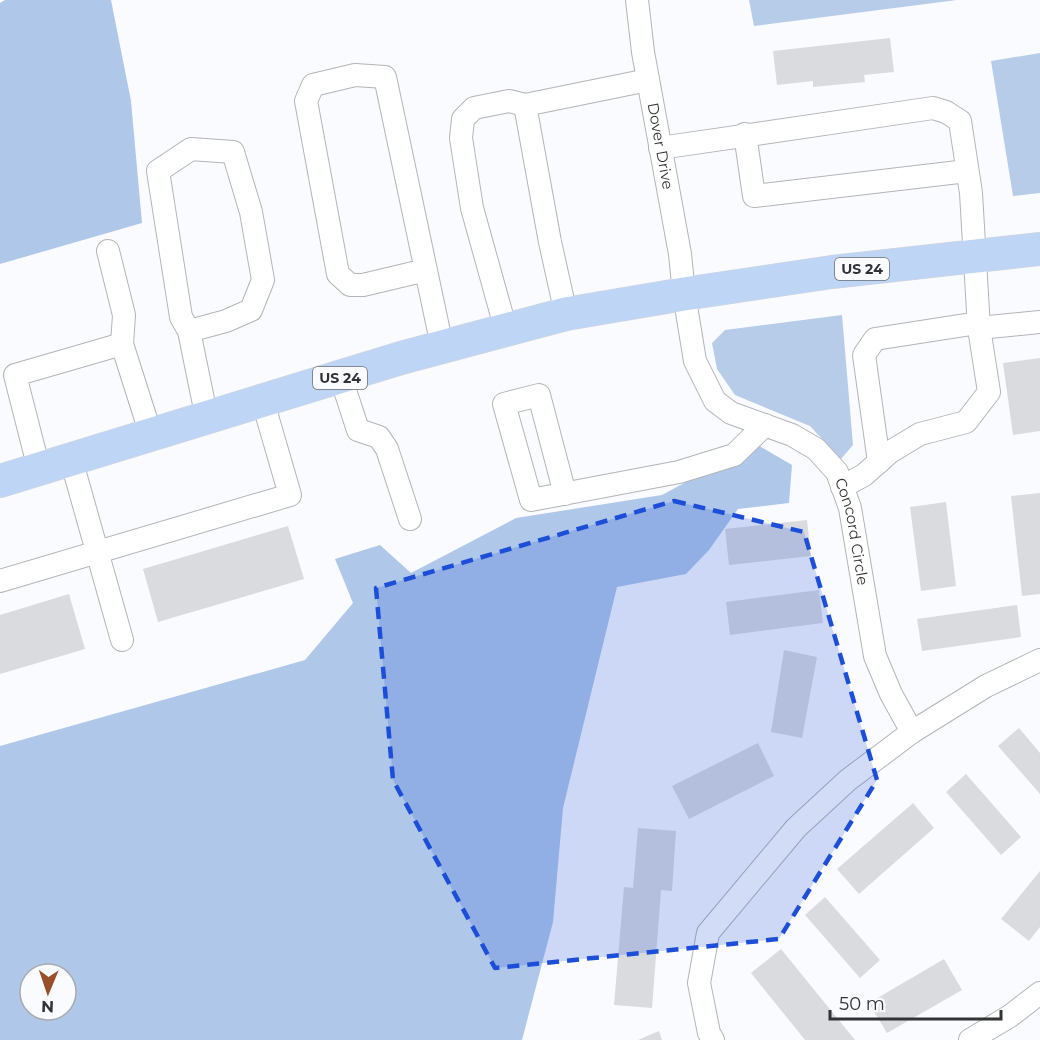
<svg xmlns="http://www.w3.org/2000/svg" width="1040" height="1040" viewBox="0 0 1040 1040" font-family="Montserrat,sans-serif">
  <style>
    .green { fill: #b7cce9 }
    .forest { fill: #afc7e9; fill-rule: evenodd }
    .building { fill: #d9dbdf }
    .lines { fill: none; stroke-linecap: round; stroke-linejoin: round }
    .minor-casing { stroke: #b2b4b8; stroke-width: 24 }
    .highway-casing { stroke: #d6d6d7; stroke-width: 34 }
    .minor { stroke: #fff; stroke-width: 22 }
    .highway { stroke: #bfd5f5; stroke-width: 33 }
    .marked { fill: #1d4ed8; fill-opacity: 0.2; stroke: #1d4ed8; stroke-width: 4.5; stroke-dasharray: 12 8; stroke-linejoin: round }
    .labels { text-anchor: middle; stroke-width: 6; stroke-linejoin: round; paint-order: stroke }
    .shield { fill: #f9fbff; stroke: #6e6f72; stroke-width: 1.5 }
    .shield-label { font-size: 14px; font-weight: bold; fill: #323335 }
    .street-label { font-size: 15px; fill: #323335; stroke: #f9fbff }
  </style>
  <rect width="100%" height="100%" fill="#f9fbff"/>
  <!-- green -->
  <path class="green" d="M749,0H957L754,26Z
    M1040,53V193L1013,196L991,61Z
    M842,315L853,445L841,459L810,426L735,395L717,369L712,343L725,330Z"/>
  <!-- forest -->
  <path class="forest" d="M5,0H111L131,101L142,223L0,264V3Z
    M756,444L792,465L789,503L738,509L709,550L686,574L617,587L563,808L553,922L522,1040H0V746L305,660L353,603L335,559L380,545L411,573L516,518L662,495ZM30,974H66V1010H30Z"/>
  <!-- building -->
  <path class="building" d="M890,38L894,72L864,75L865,82L813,87V81L777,85L773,51Z
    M1040,358V431L1013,435L1003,363Z
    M1040,493V594L1022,596L1011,496Z
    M946,502L956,586L921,591L910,507Z
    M807,520L811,556L729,565L725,529Z
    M288,526L304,579L158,622L143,569Z
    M819,590L823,623L730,635L726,602Z
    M69,594L85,649L0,674V615Z
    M1017,605L1021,637L922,651L917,619Z
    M784,650L817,657L802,738L771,732Z
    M1019,728L1040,753V794L998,746Z
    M758,743L774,776L689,819L672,786Z
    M966,774L1021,837L1001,855L946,792Z
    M913,803L934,828L859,894L837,869Z
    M638,828L676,831L672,891L661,890L652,1008L614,1005L624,887L633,888Z
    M1040,871V927L1029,941L1001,919Z
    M825,897L880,960L860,978L805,915Z
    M781,949L855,1040H805L751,973Z
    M944,959L962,990L887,1033L869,1003Z
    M659,1031L662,1040H638Z"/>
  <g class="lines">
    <!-- minor casing -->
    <g class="minor-casing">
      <g id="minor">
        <path id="s1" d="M637,0L643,52L680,254L684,294L695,361L715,401L731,413L792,435L816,449L837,472L850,508L875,656L891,694L912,732"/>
        <path d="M525,105L648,80"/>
        <path d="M745,134L754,196L967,171"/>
        <path d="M660,148L933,108L946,112L960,121L971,193L979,328L989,392L966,422L920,434L890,452L864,475L842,487"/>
        <path d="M108,251L124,315L122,344"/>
        <path d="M426,270L363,285H350L338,274L306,101L313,85L355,75L385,77L442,346"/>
        <path d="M979,328L1040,322"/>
        <path d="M506,330L472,208L461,138L463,119L474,108L509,101L525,105L550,242L566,314"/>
        <path d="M189,331L226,321L251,310L263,280L251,212L233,152L191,149L158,171L181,317L189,331L207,419"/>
        <path d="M341,378L358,430L379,437L387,449L410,519"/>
        <path d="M71,459L122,640"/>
        <path d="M879,462L864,355L875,339L978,323"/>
        <path d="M39,469L15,375L122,344L151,435"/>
        <path d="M565,494L539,395L504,404L531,500L679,472L734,455L765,425"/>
        <path d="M0,581L290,495L263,402"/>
        <path d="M713,1040L709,1033L699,983L708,933L796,828L848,780L912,732L986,686L1040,660"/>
        <path d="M970,1040L1010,1016L1040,993"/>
      </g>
    </g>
    <!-- highway casing -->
    <g class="highway-casing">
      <path id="highway" d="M0,481L401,358L566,314L684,294L832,272L1040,249"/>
    </g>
    <!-- minor -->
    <use href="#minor" class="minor"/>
    <!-- highway -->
    <use href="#highway" class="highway"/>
  </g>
  <!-- marked area -->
  <path class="marked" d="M674,501L804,532L877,780L779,939L495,968L393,780L376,588Z"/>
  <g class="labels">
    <!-- shield labels -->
    <g class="shield">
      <rect x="835" y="258" width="54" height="22" rx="4.5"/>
      <rect x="313" y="367" width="54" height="22" rx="4.5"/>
    </g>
    <g class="shield-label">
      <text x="862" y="274">US 24</text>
      <text x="340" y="383">US 24</text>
    </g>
    <!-- street labels -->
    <g class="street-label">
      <text dy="5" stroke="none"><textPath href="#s1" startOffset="148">Dover Drive</textPath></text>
      <text dy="5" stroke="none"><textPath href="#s1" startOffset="616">Concord Circle</textPath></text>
    </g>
  </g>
  <!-- north arrow -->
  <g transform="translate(48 992) rotate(182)"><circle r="28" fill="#f9fbff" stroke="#a9abae" stroke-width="1.5"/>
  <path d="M0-4.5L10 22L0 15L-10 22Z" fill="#97502a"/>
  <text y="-9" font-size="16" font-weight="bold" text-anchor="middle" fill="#323335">N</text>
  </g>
  <!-- scale -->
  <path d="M830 1010v9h171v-9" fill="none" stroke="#323335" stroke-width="3"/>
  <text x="839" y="1010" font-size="18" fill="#323335" stroke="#f9fbff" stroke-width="4.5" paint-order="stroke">50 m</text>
</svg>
